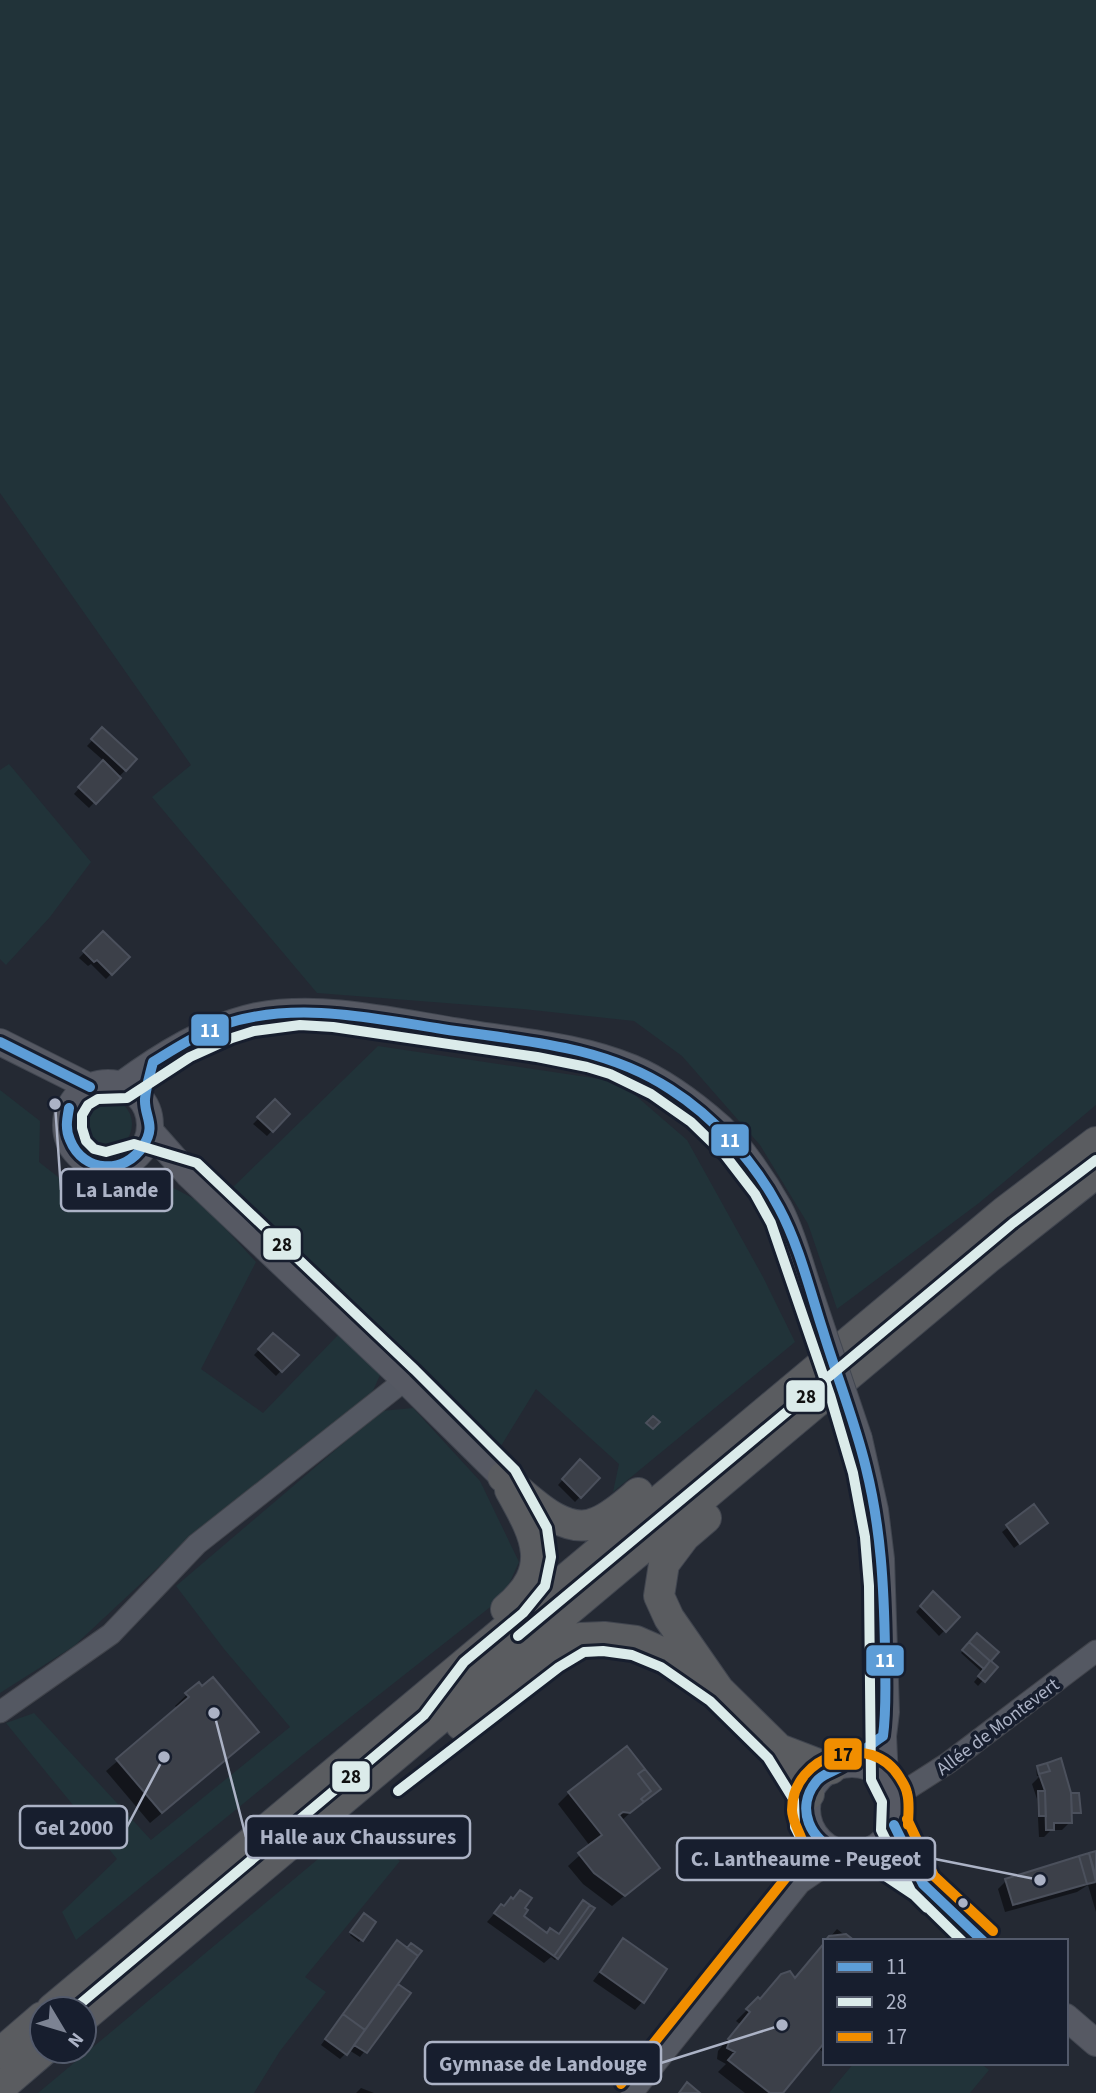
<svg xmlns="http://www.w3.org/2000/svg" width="1096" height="2093" viewBox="0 0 1096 2093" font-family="'Source Sans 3',sans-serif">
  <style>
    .green { fill: #213339 }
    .shadow { fill: #0007 }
    .building { fill: #3c4049; stroke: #4b505c; stroke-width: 2 }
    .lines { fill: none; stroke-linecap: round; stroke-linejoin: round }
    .minor-casing { stroke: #40434b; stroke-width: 23 }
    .major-casing { stroke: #414650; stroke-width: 28 }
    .highway-casing { stroke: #40454f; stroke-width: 32 }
    .minor { stroke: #545862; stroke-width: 21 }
    .major { stroke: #565963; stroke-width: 26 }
    .highway { stroke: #5a5c60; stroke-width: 30 }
    .major-bridge-casing { stroke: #414650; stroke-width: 28; stroke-linecap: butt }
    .major-bridge { stroke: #565963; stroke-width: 26 }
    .bus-1-casing { stroke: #171e2e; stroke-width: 16 }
    .bus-2-casing { stroke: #171e2e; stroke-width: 16 }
    .bus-3-casing { stroke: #171e2e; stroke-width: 16 }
    .bus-1 { stroke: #5d9dd7; stroke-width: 10 }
    .bus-2 { stroke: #dbebea; stroke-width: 10 }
    .bus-3 { stroke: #f18e00; stroke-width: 10 }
    .bus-dot { fill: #acb3c6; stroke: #171e2e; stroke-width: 2.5 }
    .labels { text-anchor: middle; stroke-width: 7; stroke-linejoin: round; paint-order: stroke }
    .street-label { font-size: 19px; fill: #acb3c6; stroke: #171e2e }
    .leader { fill: none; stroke: #acb3c6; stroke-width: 2.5 }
    .callout-dot { fill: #acb3c6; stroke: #171e2e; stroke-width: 2.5 }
    .callout { fill: #171e2e; stroke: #acb3c6; stroke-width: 2.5 }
    .callout-label { font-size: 21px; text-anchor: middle; font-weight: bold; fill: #acb3c6 }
    .line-badge { stroke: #171e2e; stroke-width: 2.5 }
    .badge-label { font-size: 19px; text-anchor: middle; font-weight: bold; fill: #fff }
    .pale-badge-label { font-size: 19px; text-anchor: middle; font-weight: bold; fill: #111 }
  </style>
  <rect width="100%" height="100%" fill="#242933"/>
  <!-- green -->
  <path class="green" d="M0,0H1096V1105L979,1203L837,1309L808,1224L760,1145L682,1056L634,1021L523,1009L317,993L152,797L191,765L0,493Z
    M9,764L91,862L50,917L6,965L0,959V770Z
    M378,1046L620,1082L687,1140L763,1277L795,1342L613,1492L619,1464L536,1389L501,1446L481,1436L228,1192Z
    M0,1090L40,1121L39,1162L90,1202L164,1183L202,1203L256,1262L201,1369L263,1413L338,1335L380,1375L372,1393L181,1546L74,1646L0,1693Z
    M80 1124a26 26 0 1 1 52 0a26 26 0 1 1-52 0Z
    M413,1408L480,1481L519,1562L503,1597L309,1750L76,1940L62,1912L117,1859L6,1723L34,1713L151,1840L290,1727L224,1649L176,1586L381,1411Z
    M354,1829L400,1861L305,1977L326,1992L280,2051L254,2093H38Z
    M854,2063H980L989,2070L970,2093H829Z"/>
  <!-- shadow -->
  <path class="shadow" d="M102,730L135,760L89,808L74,794L104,761L87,746Z
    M103,933L128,957L106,979L91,964L88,966L79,958Z
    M275,1102L288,1114L267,1136L253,1124Z
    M273,1335L296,1355L276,1376L254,1355Z
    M580,1461L598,1478L575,1502L558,1485Z
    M1034,1507L1040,1528L1014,1548L1002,1532Z
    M933,1594L958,1617L939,1636L916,1612Z
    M972,1640L995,1667L978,1686L974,1682L982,1672L961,1653Z
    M198,1684L246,1743L150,1823L106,1771L178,1709L175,1706Z
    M1036,1769L1038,1775L1040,1772L1070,1794H1078L1080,1812L1070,1815V1822L1062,1830H1051L1044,1837H1039L1037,1799L1032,1784L1040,1776H1037Z
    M569,1793L640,1804L621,1821L658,1868L612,1906L583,1884L568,1866L590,1846L558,1804Z
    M1096,1853V1912L1088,1885L1077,1892L1005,1912L998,1889L1006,1881Z
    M583,1902L557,1958L555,1960L551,1957L544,1963L487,1922L501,1906L523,1908L522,1916L547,1935H557Z
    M362,1917L374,1922L359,1942L350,1935Z
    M837,1929L852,1941L831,1936Z
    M623,1941L643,2001L635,2010L593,1981Z
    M397,1942L391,1991L409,1994L360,2057L349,2050L340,2059L321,2045Z
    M825,1943V2054L818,2048L781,2093H745L718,2072L726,2064L717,2059L718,2051L740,2024L736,2021L758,1999L794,1979Z
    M361,2088L374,2093H356Z"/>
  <!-- building -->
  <path class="building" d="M102,727L137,759L126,771L91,739Z
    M103,760L121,778L96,804L78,787Z
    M103,931L130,957L112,975L97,960L94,962L83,951Z
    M275,1099L290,1114L273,1132L257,1117Z
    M273,1333L299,1355L282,1372L258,1349Z
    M653,1416L660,1422L653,1429L646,1423Z
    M580,1459L600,1478L581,1498L562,1479Z
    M1034,1504L1048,1523L1020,1544L1006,1525Z
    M933,1591L960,1617L946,1632L920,1606Z
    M977,1633L999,1652L991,1661L998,1667L985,1682L978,1676L990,1661L969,1642Z
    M969,1642L990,1661L984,1669L962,1650Z
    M213,1677L259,1732L162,1813L116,1759L189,1697L185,1693L199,1682L202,1686Z
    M627,1746L645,1769L638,1774L651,1791L641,1799L644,1802L630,1813L623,1812L619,1815L660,1868L625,1896L594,1873L578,1853L602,1835L568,1792Z
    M1061,1758L1071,1793L1072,1823H1054V1830H1046L1045,1791L1039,1774L1050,1771L1047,1763Z
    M1047,1763L1050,1771L1039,1774L1037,1766Z
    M645,1769L661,1789L644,1802L641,1799L651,1791L638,1774Z
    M1038,1791H1045L1046,1816H1039Z
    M1071,1793H1079L1081,1813H1072Z
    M1096,1851V1877L1089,1853Z
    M1089,1853L1096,1882L1087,1884L1079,1856Z
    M1079,1856L1087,1884L1013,1905L1005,1879Z
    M520,1890L532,1898L525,1908L528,1910L524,1916L547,1933L550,1928L559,1934L583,1900L590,1905L554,1956L494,1913L501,1904L504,1906L511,1897L513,1899Z
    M590,1905L595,1908L558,1959L554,1956Z
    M364,1913L376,1922L363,1941L350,1932Z
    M846,1934L855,1941H825L829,1936Z
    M623,1938L667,1969L644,2003L600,1972Z
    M397,1940L418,1956L365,2030L343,2014Z
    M825,1942V2042L783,2093H770L728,2060L735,2052L727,2048L730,2040L728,2039L750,2012L746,2009L758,1997L760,1999L781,1974L790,1971L795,1978Z
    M411,1943L422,1951L418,1956L407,1948Z
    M398,1984L411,1993L367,2053L354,2045Z
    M343,2014L365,2030L347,2055L325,2039Z
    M687,2082L700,2093H679Z"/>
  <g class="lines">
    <!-- minor casing -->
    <g class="minor-casing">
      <path id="minor" d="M0,1712L111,1634L197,1544L405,1380
        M895,1797L948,1763L1096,1651
        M800,1883L815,1836
        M632,2093L800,1883L835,1859L839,1853"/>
    </g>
    <!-- major casing -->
    <g class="major-casing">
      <path id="major" d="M0,1042L90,1087
        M66 1125a42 42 0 1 1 84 0a42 42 0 1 1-84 0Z
        M121,1085C162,1055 207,1027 257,1016C325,1003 400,1023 467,1033C522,1042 580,1046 632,1068C663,1081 695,1105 720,1127C741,1147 765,1183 779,1208C792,1232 799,1262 808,1288
        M150,1131L188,1174L405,1380L503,1477
        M859,1439L875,1510L881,1559L886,1712L883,1736L885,1779
        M807 1809a45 45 0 1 1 90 0a45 45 0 1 1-90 0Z
        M872,1850L923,1884L983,1941
        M1066,2017L1096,2043"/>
    </g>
    <!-- highway casing -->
    <g class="highway-casing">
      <path id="highway" d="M503,1477C527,1496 564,1538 597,1522C612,1516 625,1504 638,1493
        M706,1518L685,1536L664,1564L659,1596L669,1618L719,1690L779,1749L801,1787L809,1794
        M506,1609C555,1568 535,1535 510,1490
        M461,1725L551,1655L580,1638L604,1637L636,1641L668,1655L705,1680
        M779,1749L831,1769
        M52,2009L1004,1212L1096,1142
        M84,2017L987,1259L1096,1173
        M0,2053L42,2017
        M0,2088L43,2051"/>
    </g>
    <!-- minor -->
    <use href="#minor" class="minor"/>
    <!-- major -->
    <use href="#major" class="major"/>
    <!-- highway -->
    <use href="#highway" class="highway"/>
    <!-- major-bridge casing -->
    <g class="major-bridge-casing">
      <path id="major-bridge" d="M808,1288L859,1439"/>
    </g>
    <!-- major-bridge -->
    <use href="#major-bridge" class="major-bridge"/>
    <!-- bus-1 casing -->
    <g class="bus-1-casing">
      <path id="bus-1" d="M0,1042L90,1087
        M69,1108C67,1119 65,1129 70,1140C83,1173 125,1175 143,1146C157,1125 144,1117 145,1099C146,1087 150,1074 153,1062C176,1048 199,1033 225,1024C295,1001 372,1018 442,1029C520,1041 601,1044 670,1089C714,1117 754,1161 779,1208C799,1245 810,1291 823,1331C837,1377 855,1422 866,1468C881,1528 884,1588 885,1649C885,1678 887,1707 883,1736C869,1745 857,1757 844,1765C834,1772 823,1773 816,1782C795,1808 810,1842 840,1851C851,1854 861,1852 872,1850
        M894,1825L923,1884L983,1941"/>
    </g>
    <!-- bus-2 casing -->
    <g class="bus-2-casing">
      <path id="bus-2" d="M518,1636L1013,1223L1096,1160
        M398,1791L559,1667L584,1652L603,1651L632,1655L661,1667L710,1701L768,1758L794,1800L795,1827L802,1841L812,1853L826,1862L841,1867L869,1865L914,1895L927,1908
        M74,2009L424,1715L464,1662L523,1613L545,1586L551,1557L547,1528L515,1470L415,1370L197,1163L134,1144L106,1152L94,1149L86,1141L82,1128V1115L88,1105L98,1099L127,1098L190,1057L232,1038L254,1031L300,1025L333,1027L537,1057L587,1067L610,1074L651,1094L691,1122L725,1155L755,1194L771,1223L830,1395L853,1473L865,1537L869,1586L871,1780L882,1802L881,1830L911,1891L962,1941"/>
    </g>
    <!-- bus-3 casing -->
    <g class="bus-3-casing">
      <path id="bus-3" d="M907,1819L934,1876L993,1931
        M802,1840C799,1831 792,1820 792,1810C792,1754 872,1730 900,1778C903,1783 906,1787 907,1793C910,1803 908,1815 908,1825
        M621,2084L789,1874L827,1845"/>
    </g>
    <!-- bus-1 -->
    <use href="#bus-1" class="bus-1"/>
    <!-- bus-2 -->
    <use href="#bus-2" class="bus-2"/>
    <!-- bus-3 -->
    <use href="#bus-3" class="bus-3"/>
  </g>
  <!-- markers -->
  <circle class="bus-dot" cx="963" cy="1903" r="6"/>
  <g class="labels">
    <!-- street labels -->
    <g class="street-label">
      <text transform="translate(997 1726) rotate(-37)" y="7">Allée de Montevert</text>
    </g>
  </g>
  <!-- callouts -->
  <path class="leader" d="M55 1104L61 1190M164 1757L127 1827M214 1713L246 1837M1040 1880L935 1859M782 2025L661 2063"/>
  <g class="callout-dot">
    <circle cx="55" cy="1104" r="7"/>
    <circle cx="164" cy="1757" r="7"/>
    <circle cx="214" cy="1713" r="7"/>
    <circle cx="1040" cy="1880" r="7"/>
    <circle cx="782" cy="2025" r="7"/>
  </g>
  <g class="callout">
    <rect x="61" y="1169" width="111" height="42" rx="7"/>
    <rect x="20" y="1806" width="107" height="42" rx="7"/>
    <rect x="246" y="1816" width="224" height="42" rx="7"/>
    <rect x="677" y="1838" width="258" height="42" rx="7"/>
    <rect x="425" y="2042" width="236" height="42" rx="7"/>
  </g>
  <g class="callout-label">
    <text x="117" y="1197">La Lande</text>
    <text x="74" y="1835">Gel 2000</text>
    <text x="358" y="1844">Halle aux Chaussures</text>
    <text x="806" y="1866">C. Lantheaume - Peugeot</text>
    <text x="543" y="2071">Gymnase de Landouge</text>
  </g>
  <g class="line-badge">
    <rect x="190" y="1013" width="40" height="34" rx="7" fill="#5d9dd7"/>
    <rect x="710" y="1123" width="40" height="34" rx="7" fill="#5d9dd7"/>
    <rect x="262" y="1227" width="40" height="34" rx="7" fill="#dbebea"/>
    <rect x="785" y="1379" width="41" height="34" rx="7" fill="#dbebea"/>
    <rect x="865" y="1644" width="40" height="33" rx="7" fill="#5d9dd7"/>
    <rect x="823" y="1737" width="40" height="34" rx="7" fill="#f18e00"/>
    <rect x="331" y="1760" width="40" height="33" rx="7" fill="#dbebea"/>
  </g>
  <g class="badge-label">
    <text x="210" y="1037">11</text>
    <text x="730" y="1147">11</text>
    <text x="885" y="1667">11</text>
  </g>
  <g class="pale-badge-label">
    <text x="282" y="1251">28</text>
    <text x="806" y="1403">28</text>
    <text x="843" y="1761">17</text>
    <text x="351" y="1783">28</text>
  </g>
  <!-- legend -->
  <rect x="823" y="1939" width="245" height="126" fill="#171e2e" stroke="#535a6b" stroke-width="2"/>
  <rect x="837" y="1962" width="35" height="10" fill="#5d9dd7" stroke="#535a6b" stroke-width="2"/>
  <text x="886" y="1974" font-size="21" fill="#acb3c6">11</text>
  <rect x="837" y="1997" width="35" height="10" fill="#dbebea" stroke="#535a6b" stroke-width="2"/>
  <text x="886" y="2009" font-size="21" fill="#acb3c6">28</text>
  <rect x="837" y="2032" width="35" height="10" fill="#f18e00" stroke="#535a6b" stroke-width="2"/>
  <text x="886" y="2044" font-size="21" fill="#acb3c6">17</text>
  <!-- north arrow -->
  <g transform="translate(63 2030) rotate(128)"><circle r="33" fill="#171e2e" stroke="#535a6b" stroke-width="2"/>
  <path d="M0-5L12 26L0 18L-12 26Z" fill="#7c8393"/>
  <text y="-10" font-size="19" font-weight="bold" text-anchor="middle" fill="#acb3c6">N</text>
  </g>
</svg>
